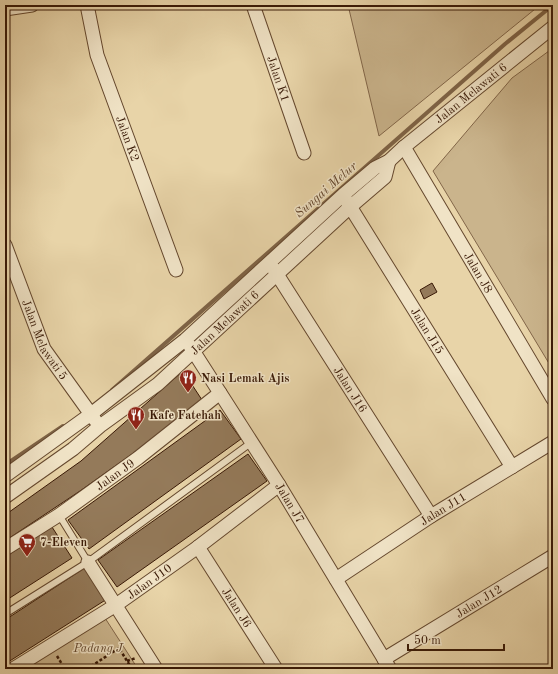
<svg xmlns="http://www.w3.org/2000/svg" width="558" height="674" viewBox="0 0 558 674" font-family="'Old Standard TT',serif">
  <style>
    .green { fill: #cab48c; stroke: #826649 }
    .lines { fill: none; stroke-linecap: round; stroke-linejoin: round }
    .stream { stroke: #7e6346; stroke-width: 4 }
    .building { fill: #947a5a; stroke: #391906 }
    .lane-casing { stroke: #65482e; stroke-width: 8 }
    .street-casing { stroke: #65482e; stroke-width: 15 }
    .path { stroke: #391906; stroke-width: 2.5; stroke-dasharray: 3 2; stroke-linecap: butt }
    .lane { stroke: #f0e3c6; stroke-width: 6 }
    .street { stroke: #f0e3c6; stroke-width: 13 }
    .labels { text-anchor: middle; stroke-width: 3; stroke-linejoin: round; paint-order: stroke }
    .street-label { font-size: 12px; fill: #391906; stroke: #f0e3c6 }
    .poi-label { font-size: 12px; font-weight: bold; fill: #391906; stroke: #f0e3c6; text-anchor: start }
    .park-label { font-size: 12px; font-style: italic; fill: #64482e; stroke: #f0e3c6 }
    .water-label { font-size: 13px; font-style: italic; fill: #61442b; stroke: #f0e3c6 }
  </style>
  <rect width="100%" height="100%" fill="#e8d4a8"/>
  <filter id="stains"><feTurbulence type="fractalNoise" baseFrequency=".005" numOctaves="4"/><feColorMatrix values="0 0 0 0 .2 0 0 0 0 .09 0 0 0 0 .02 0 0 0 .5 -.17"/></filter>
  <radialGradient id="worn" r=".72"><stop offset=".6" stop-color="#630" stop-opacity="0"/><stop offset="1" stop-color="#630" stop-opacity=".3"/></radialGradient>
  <!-- green -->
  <path class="green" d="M348,5H540L379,136Z
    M553,48V370L433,171L512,78Z
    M105,618L138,669H25Z"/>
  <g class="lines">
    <!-- stream -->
    <path class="stream" d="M112,390L505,44L553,5
      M5,465L63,426"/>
  </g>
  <!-- building -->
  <path class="building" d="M432,283L437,292L424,299L420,290Z
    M183,371L204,403L80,491L5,541V515L81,461Z
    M220,410L241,439L89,549L68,520Z
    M248,454L267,481L117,587L98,560Z
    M52,527L72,558L5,601V557Z
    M86,567L107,599L5,664V620Z"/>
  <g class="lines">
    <!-- lane casing -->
    <g class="lane-casing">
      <path id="lane" d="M59,515L88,562
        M5,614L88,562L252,442"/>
    </g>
    <!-- street casing -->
    <g class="street-casing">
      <g id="street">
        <path id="s1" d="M87,5L97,55L176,270"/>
        <path id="s2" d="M253,5L304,153"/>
        <path d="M5,9L32,5"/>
        <path id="s3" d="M404,147L553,399"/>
        <path id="s4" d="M346,200L512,467"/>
        <path id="s5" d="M5,245L44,349L95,420"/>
        <path id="s6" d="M273,268L431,516"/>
        <path id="s7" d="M190,346L279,485L390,669"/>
        <path id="s8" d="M5,476L91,414L185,340L343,195L375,168L389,161L404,147L553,27"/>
        <path id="s9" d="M5,497L73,449L100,426L158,384L350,207L385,177L389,161"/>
        <path id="s10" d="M198,547L276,669"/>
        <path id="s11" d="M5,549L59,515L138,458L220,393"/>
        <path d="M88,562L156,669"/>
        <path id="s12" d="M336,579L431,516L553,442"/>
        <path id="s13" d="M384,659L553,556"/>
        <path id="s14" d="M13,669L116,605L198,547L279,485"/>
      </g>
    </g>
    <!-- path -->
    <path class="path" d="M57,656L65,669
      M127,661L136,658
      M87,669L119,648L132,669"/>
    <!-- lane -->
    <use href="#lane" class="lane"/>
    <!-- street -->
    <use href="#street" class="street"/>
  </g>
  <!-- icons -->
  <defs>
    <g id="restaurant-pin" transform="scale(0.9)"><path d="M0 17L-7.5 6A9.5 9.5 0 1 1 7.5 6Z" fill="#8f2418" stroke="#f0e3c6"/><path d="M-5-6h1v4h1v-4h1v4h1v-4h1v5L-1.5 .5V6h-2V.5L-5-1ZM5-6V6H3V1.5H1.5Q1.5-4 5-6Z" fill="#fff"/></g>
    <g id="supermarket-pin" transform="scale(0.9)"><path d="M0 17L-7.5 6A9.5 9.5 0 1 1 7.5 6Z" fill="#8f2418" stroke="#f0e3c6"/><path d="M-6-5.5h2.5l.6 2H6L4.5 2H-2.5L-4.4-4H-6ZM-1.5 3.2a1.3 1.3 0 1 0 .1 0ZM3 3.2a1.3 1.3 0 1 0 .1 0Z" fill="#fff"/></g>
  </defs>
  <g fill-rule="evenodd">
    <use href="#restaurant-pin" x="188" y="378"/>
    <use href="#restaurant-pin" x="136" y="415"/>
    <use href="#supermarket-pin" x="27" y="542"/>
  </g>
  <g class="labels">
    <!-- street labels -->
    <g class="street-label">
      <text dy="4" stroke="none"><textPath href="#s2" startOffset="78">Jalan K1</textPath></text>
      <text dy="4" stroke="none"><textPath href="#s8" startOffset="604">Jalan Melawati 6</textPath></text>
      <text dy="4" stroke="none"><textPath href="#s1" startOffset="140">Jalan K2</textPath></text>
      <text dy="4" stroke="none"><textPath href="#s3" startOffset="146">Jalan J8</textPath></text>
      <text dy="4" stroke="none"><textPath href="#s9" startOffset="281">Jalan Melawati 6</textPath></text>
      <text dy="4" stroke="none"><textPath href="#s4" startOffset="154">Jalan J15</textPath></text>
      <text dy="4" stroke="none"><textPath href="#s5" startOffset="103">Jalan Melawati 5</textPath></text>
      <text dy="4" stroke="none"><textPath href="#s6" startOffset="144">Jalan J16</textPath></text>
      <text dy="4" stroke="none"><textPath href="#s11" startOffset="133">Jalan J9</textPath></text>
      <text dy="4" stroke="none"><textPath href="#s7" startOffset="186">Jalan J7</textPath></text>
      <text dy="4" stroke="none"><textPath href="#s12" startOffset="128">Jalan J11</textPath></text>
      <text dy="4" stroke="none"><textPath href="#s14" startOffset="162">Jalan J10</textPath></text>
      <text dy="4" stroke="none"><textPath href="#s13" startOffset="111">Jalan J12</textPath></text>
      <text dy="4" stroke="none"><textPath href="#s10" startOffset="72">Jalan J6</textPath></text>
    </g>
    <!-- poi labels -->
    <g class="poi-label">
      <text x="201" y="382">Nasi Lemak Ajis</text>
      <text x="149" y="419">Kafe Fatehah</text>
      <text x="40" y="546">7-Eleven</text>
    </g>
    <!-- park labels -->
    <g class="park-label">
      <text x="98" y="652">Padang J</text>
    </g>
    <!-- water labels -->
    <g class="water-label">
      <text transform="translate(325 189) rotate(-41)" y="5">Sungai Melur</text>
    </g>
  </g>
  <!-- margin -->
  <rect width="558" height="674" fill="none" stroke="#e8d4a8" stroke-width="20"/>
  <rect x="6" y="6" width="546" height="662" fill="none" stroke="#391906" stroke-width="2"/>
  <rect x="10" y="10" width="538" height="654" fill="none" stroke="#391906"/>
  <!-- scale -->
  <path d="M408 644v6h96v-6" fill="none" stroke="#391906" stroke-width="2"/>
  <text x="414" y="644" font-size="12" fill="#391906" stroke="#f0e3c6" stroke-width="3" paint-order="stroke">50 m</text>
  <rect width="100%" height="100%" filter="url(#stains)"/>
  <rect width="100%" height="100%" fill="url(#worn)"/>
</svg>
